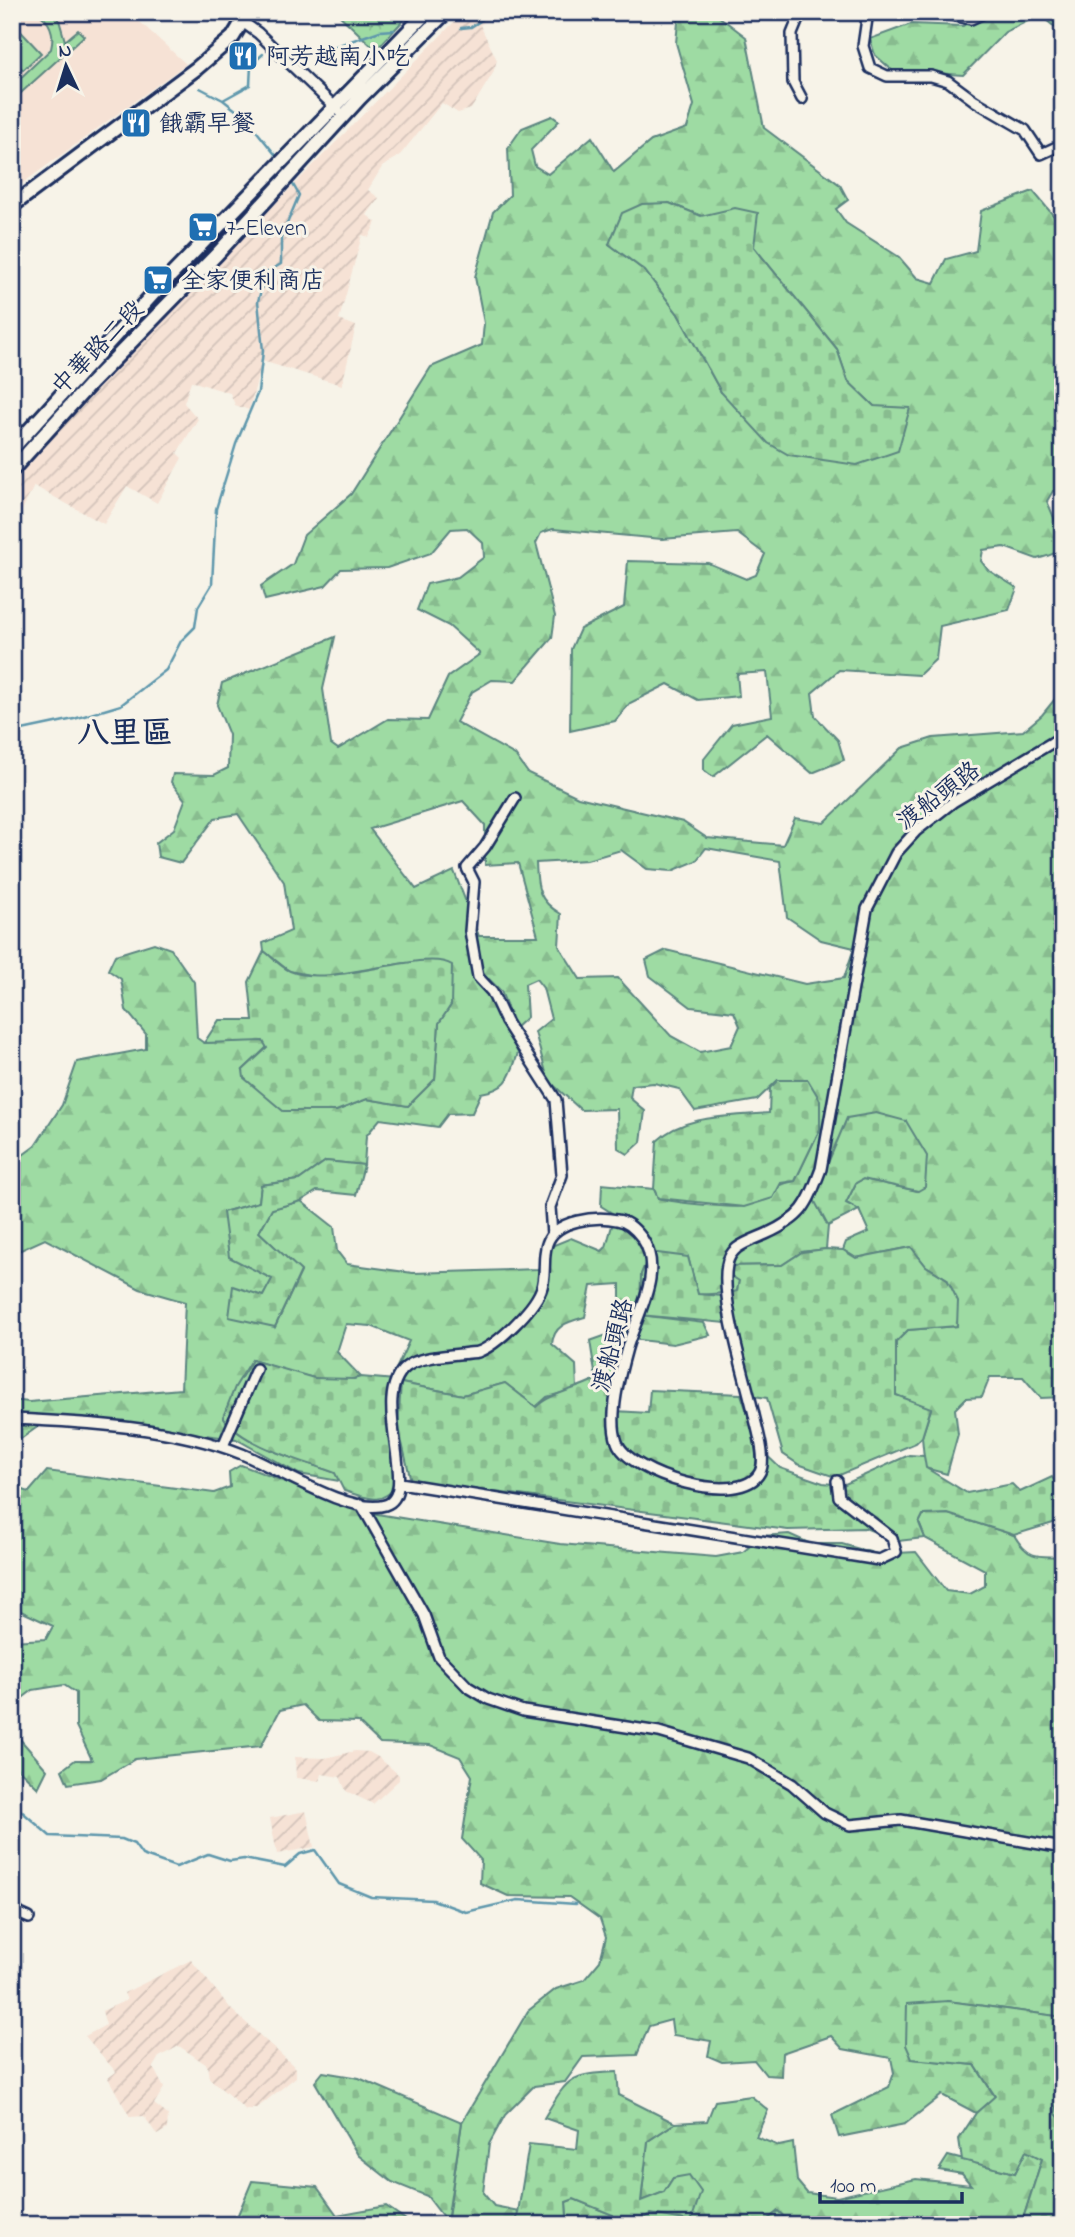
<svg xmlns="http://www.w3.org/2000/svg" width="1075" height="2237" viewBox="0 0 1075 2237" font-family="'Indie Flower','LXGW WenKai TC',sans-serif">
  <style>
    .built { fill: #f6e2d5 }
    .industrial { fill: url(#industrial-furrows) }
    .green { fill: #9edba3; stroke: #5c8580; stroke-width: 2 }
    .forest { fill: url(#forest-firs); stroke: #5c8580; stroke-width: 2; fill-rule: evenodd }
    .cemetery { fill: url(#cemetery-stones); stroke: #5c8580; stroke-width: 2 }
    .park { fill: url(#park-crowns); stroke: #5c8580; stroke-width: 2 }
    .lines { fill: none; stroke-linecap: round; stroke-linejoin: round }
    .stream { stroke: #5e97ac; stroke-width: 2.5 }
    .minor-casing { stroke: #1b2f5e; stroke-width: 14 }
    .major-casing { stroke: #1b2f5e; stroke-width: 18 }
    .minor { stroke: #f7f3e8; stroke-width: 9 }
    .major { stroke: #f7f3e8; stroke-width: 12 }
    .labels { text-anchor: middle; stroke-width: 6; stroke-linejoin: round; paint-order: stroke }
    .poi-label { font-size: 24px; fill: #1b2f5e; stroke: #f7f3e8; text-anchor: start }
    .street-label { font-size: 24px; fill: #1b2f5e; stroke: #f7f3e8 }
    .district-label { font-size: 32px; font-weight: bold; fill: #1b2f5e; stroke: #f7f3e8 }
  </style>
  <defs>
    <pattern id="industrial-furrows" width="10" height="10" patternUnits="userSpaceOnUse" patternTransform="scale(1.75)"><rect width="10" height="10" fill="#f6e2d5"/><path d="M-1 1l2-2M0 10L10 0M9 11l2-2" fill="none" stroke="#d2c2b9"/></pattern>
    <pattern id="forest-firs" width="22" height="20" patternUnits="userSpaceOnUse" patternTransform="scale(1.75)"><rect width="22" height="20" fill="#9edba3"/><path d="M5 1l3.5 6h-7zM16 11l3.5 6h-7z" fill="#88bc8f"/></pattern>
    <pattern id="cemetery-stones" width="16" height="16" patternUnits="userSpaceOnUse" patternTransform="scale(1.75)"><rect width="16" height="16" fill="#9edba3"/><path d="M2 7V4a2 2 0 0 1 4 0v3zM10 15v-3a2 2 0 0 1 4 0v3z" fill="#88bc8f"/></pattern>
    <pattern id="park-crowns" width="20" height="18" patternUnits="userSpaceOnUse" patternTransform="scale(1.75)"><rect width="20" height="18" fill="#9edba3"/><path d="M2 6a3 3 0 1 1 6 0M12 15a3 3 0 1 1 6 0" fill="none" stroke="#88bc8f"/></pattern>
  </defs>
  <rect width="100%" height="100%" fill="#f7f3e8"/>
  <filter id="ink" filterUnits="userSpaceOnUse"><feTurbulence type="fractalNoise" baseFrequency=".0143" numOctaves="2"/><feDisplacementMap in="SourceGraphic" scale="14" xChannelSelector="R" yChannelSelector="G"/><feConvolveMatrix kernelMatrix="1 2 1 2 8 2 1 2 1" color-interpolation-filters="sRGB"/></filter>
  <g filter="url(#ink)">
    <!-- built -->
    <path class="built" d="M12,12H129L186,64L12,191Z"/>
    <!-- industrial -->
    <path class="industrial" d="M464,12H497L480,25L497,60L493,73L471,109L458,113L442,103L400,155L382,167L368,190L379,198L367,215L376,222L369,237L362,235L339,320L356,326L342,385L262,361L249,410L235,405L230,393L191,381L184,403L198,419L177,453L182,458L157,503L127,486L104,524L34,486L12,530V476L149,332Z
      M355,1751L369,1752L378,1757L399,1775V1780L373,1804L346,1791L340,1777L322,1774L320,1781L296,1778L295,1757L325,1758Z
      M306,1811L314,1847L277,1854L270,1818Z
      M191,1960L232,2010L296,2068V2077L257,2108L246,2110L209,2078L207,2065L179,2046L159,2057L153,2067L164,2088L154,2104L168,2115L167,2129L157,2135L144,2116L130,2117L108,2078L116,2072L85,2036L106,2025L102,2011L127,2000L124,1993Z"/>
    <!-- green -->
    <path class="green" d="M36,12L54,13L59,20L65,41L78,30L84,36L12,101V86L51,49C55,33 51,21 36,12Z
      M12,22L41,53L23,70L12,58Z"/>
    <!-- forest -->
    <path class="forest" d="M679,12H713L746,37L764,128L840,185L848,200L836,209L846,223L899,257L917,278L934,283L946,259L976,251L981,211L1033,191L1063,227V491H1053L1047,501L1063,539C1063,554 1049,555 1037,559L1004,547L983,550L981,561L988,570L1017,588L1009,610L940,626L936,659L919,675L839,670L812,693L815,716L838,740L844,760L812,773L767,734L713,777L704,770V759L732,724L772,716L767,672L737,674L739,696L698,700L668,684L630,703L615,721L570,731L571,649L580,629L624,607L628,561L708,563L746,579L756,575L765,554L737,533L662,539L553,529L541,533L536,543L555,616L552,638L515,681L492,680L472,692L456,722L515,755L528,773L578,797L683,822L707,838L783,845L795,818L824,823L902,748L933,738L1023,731L1042,715L1063,689V1397L1041,1398L1023,1377H990L982,1397L966,1398L955,1409L958,1434L947,1474L925,1468L922,1437L931,1409L896,1395V1342L908,1330L957,1326L947,1279L926,1266L911,1247L856,1258L843,1250L846,1242L869,1232L859,1210L846,1203L856,1183L863,1179L917,1191L906,1121L814,1198L828,1226L826,1249L802,1252L782,1265L728,1266L739,1281L737,1292L698,1295L688,1257L640,1315L704,1323L710,1335L673,1344L631,1339L609,1382L596,1379L590,1341L607,1335L620,1308V1284L591,1286L585,1317C568,1322 554,1325 552,1344L576,1365L577,1389L547,1397L536,1407L505,1383L463,1395L401,1383L396,1369L409,1341L371,1326L346,1324L337,1352L361,1377C326,1387 286,1370 252,1360L223,1417C241,1446 304,1461 336,1473L339,1481L299,1474L236,1439L53,1416L22,1438L12,1437V1400L29,1402L181,1389L185,1302L140,1289L45,1239L12,1254V1163L35,1146L62,1105L77,1062L146,1049V1034L126,1010L121,979L108,970L115,955L154,943L171,949L194,982L197,1038L204,1043L263,1040L267,1047L243,1070L336,1111L367,1099L408,1106L435,1079L439,1023L451,1005L405,963L320,977L289,971L264,951L263,943L291,931L284,882L238,814L215,818L181,863L158,857L156,843L174,829L185,800L171,782L173,774L214,775L228,768L229,735L217,705L222,683L335,637L323,689L331,744L338,749L388,719L428,720L448,677L480,654L449,626L417,610L427,584L458,577L484,557L483,543L467,528L451,529L431,553L387,568L341,569L325,586L265,600L261,586L293,564L304,535L351,494L431,367L482,345L484,323L475,277L493,212L510,195L508,148L522,128L552,116L559,121L531,150L535,166L548,174L592,137L614,172L651,141L687,128L694,105L676,43ZM669,203L701,216L754,247L837,349L848,381L874,406L721,392L678,314L645,271L609,244ZM463,801L485,825V865L518,863L538,936H479L454,871L416,889L370,829ZM706,848L780,861L787,917L821,940L854,948L844,978L805,984L666,950L646,960L650,976L691,1007L734,1012L740,1026L731,1046L700,1052L671,1036L618,978L580,979L559,946L561,914C538,901 537,888 536,863L587,860L621,850L647,869L672,871L696,861ZM489,979L501,991L515,1028L527,1017L525,984L536,979L543,988L551,1019L535,1032L548,1080L581,1110L617,1109L618,1148L628,1154L641,1142L645,1111L630,1098L632,1085L654,1083L679,1089L695,1111L757,1100L778,1080L820,1129L795,1181C773,1184 765,1197 747,1205C736,1210 672,1202 658,1198L654,1189L602,1184L601,1206L615,1215L606,1247L602,1251L571,1238L554,1245L538,1269L413,1273L347,1264L337,1251L334,1227L301,1201L272,1209L259,1232L301,1272L275,1327L263,1296L273,1279L223,1212L259,1202L261,1185L299,1180L326,1161L364,1165L366,1136L380,1119L438,1127L448,1114L472,1113L481,1093C508,1089 510,1077 518,1053L483,983Z
      M982,12H1063V34L1040,15L1005,32L963,75L892,70L875,55L870,39L911,24L963,26Z
      M241,1465L365,1512L560,1544L716,1557L743,1552L762,1536L789,1534L811,1544H842L877,1554L916,1552L946,1591L970,1594L985,1586V1570L925,1538L919,1523L923,1515L948,1514L1014,1535C1028,1559 1037,1557 1063,1556V2017L948,2001L912,2059L975,2065L995,2097L976,2113L942,2095L905,2124L839,2137L832,2115L889,2087L894,2073L891,2058L843,2049L831,2036L782,2053L781,2076L766,2075L754,2060L722,2062L708,2056L711,2041L673,2035L671,2020L649,2026L637,2055L583,2057L565,2082L534,2086L505,2115L489,2144L483,2193L494,2206L519,2211L516,2225H447L462,2122L528,2011L556,1989L584,1980L600,1961L606,1937L600,1919L569,1897L508,1896L480,1883L481,1860L462,1839L472,1776L460,1757L430,1745L380,1743L358,1722L319,1721L303,1705L280,1710L261,1746L135,1759L101,1779L68,1784L62,1770L75,1760H92L76,1726V1693L64,1685L33,1690L12,1706V1641L46,1639L53,1626L12,1607V1486L29,1492L47,1471L214,1493L230,1487L229,1472Z
      M12,1707L19,1738L47,1770L38,1788L12,1763Z
      M1063,2076V2122L1055,2113Z
      M751,2096L768,2110L756,2137L779,2146L793,2143L797,2181L807,2193L837,2197L916,2179L971,2185L962,2174L939,2170L948,2156L1015,2173L1026,2150L1042,2159L1022,2222L1030,2225H792L778,2211L766,2221L750,2220L742,2225H633L651,2213L673,2178L664,2192L641,2201L648,2141L675,2123L707,2121L715,2101Z
      M574,2199L613,2215L616,2225H585L567,2217L566,2202Z"/>
    <!-- cemetery -->
    <path class="cemetery" d="M669,203L701,216L735,208L758,213L754,247L837,349L848,381L874,406L910,408L898,451L857,465L789,455L768,443L721,392L678,314L645,271L609,244L622,213L642,204Z
      M264,951C272,957 281,967 290,971C332,989 425,947 452,965L451,1005L439,1023L435,1079L408,1106L367,1099L336,1111H283L244,1078L243,1070L267,1048L263,1041L204,1043L219,1020H253L249,982Z
      M778,1080H808L820,1100V1129L795,1181L781,1183L773,1198L744,1207L658,1198L654,1189L657,1141C685,1114 732,1117 769,1113L770,1088Z
      M876,1113L906,1121L927,1156L925,1187L918,1191L863,1179L856,1183L846,1203L859,1210L828,1226L813,1198L847,1118Z
      M326,1161L364,1165L356,1195L317,1191L301,1201L272,1209L259,1232L301,1271L275,1327L229,1317L233,1286L263,1296L272,1279L229,1257L223,1212L259,1202L261,1185L299,1180Z
      M911,1247L926,1266L947,1279L958,1301L957,1326L908,1330L896,1342V1395L931,1408L922,1437L916,1443L835,1477L798,1464L783,1454L767,1398L754,1396L730,1293L737,1291L739,1281L727,1273L728,1266L782,1265L802,1252L826,1249L843,1250L856,1258Z
      M650,1252L688,1257L698,1294L723,1296L725,1323L640,1315L641,1274Z
      M252,1360L314,1378L354,1379L361,1377L395,1380L396,1486C380,1507 366,1497 344,1491L335,1473C304,1461 242,1446 223,1417L235,1387Z
      M596,1379L609,1382L616,1411L648,1413L650,1390L741,1394L759,1448L780,1468L823,1483L843,1485L909,1455L924,1456L926,1468L967,1493L1012,1484L1020,1492L1052,1477L1059,1487L1063,1485V1520L1014,1535L948,1514L923,1515L919,1523L925,1538L898,1541L865,1528L788,1530L411,1481L398,1426L401,1383L463,1395L505,1383L536,1407C552,1392 576,1390 596,1379Z
      M948,2001L1063,2017V2076L1055,2113L1063,2122V2225H1030L1022,2222L1042,2159L1026,2151L1015,2173L962,2160L959,2139L976,2113L995,2096L975,2065L912,2059L906,2045L907,2004Z
      M323,2072L359,2078L462,2122L447,2222L427,2196L392,2182L358,2155L315,2082Z
      M617,2072L619,2095L675,2123L648,2141L641,2201L664,2192L673,2178L689,2175L701,2192L691,2221L651,2214L633,2225H616L613,2215L574,2199L566,2202L567,2217L585,2225H516L529,2144L577,2149L579,2130L544,2118C568,2078 568,2074 617,2072Z
      M252,2181L317,2187L337,2215L386,2206L413,2225L234,2224Z
      M778,2211L792,2225H742L750,2220L766,2221Z"/>
    <!-- park -->
    <path class="park" d="M336,12H411L376,50Z"/>
    <g class="lines">
      <!-- stream -->
      <path class="stream" d="M551,12L554,15L561,12
        M461,28L471,27L494,12
        M292,49L316,53L380,31L394,30
        M200,88L223,100L250,85L251,65L263,54
        M223,100L246,118L278,158
        M22,730L74,719L121,705L166,670L181,641L195,627L198,607L212,584L216,509L236,444L258,392L263,351L258,301L266,273L281,264V238L299,195L291,181
        M12,1807L19,1809L50,1836L122,1839L134,1844L142,1855L176,1867L208,1854L230,1861L244,1859L285,1867L300,1854L315,1850L339,1884L371,1897L433,1900L466,1912L518,1900L576,1904"/>
      <!-- minor casing -->
      <g class="minor-casing">
        <path id="minor" d="M801,12L792,34L793,82L802,99
          M868,12L863,46L870,68L887,76H931L948,81L975,101L1025,130L1041,154L1063,144
          M936,12L971,19L986,12
          M1062,12L1063,13
          M244,23L258,33L338,110
          M515,798L485,847L467,868L474,882L470,931L478,977L492,992L506,1022L556,1100L562,1175L550,1207L552,1235
          M12,1419C84,1422 176,1427 242,1454C275,1467 351,1516 385,1505C422,1494 368,1397 406,1367C421,1355 458,1355 478,1352C497,1345 533,1310 541,1290C547,1275 542,1258 547,1244C555,1219 597,1216 617,1220C627,1221 636,1230 642,1238C665,1272 637,1314 627,1348C620,1373 608,1417 617,1442C628,1474 741,1509 760,1472C767,1459 757,1429 754,1415C746,1379 720,1299 727,1265C728,1259 732,1252 737,1248C745,1242 757,1238 766,1234C803,1217 807,1206 821,1169L867,909L896,853L916,831L953,802L1063,736
          M223,1446L256,1369
          M400,1483L879,1560L896,1552L892,1538L839,1497L837,1481
          M361,1504L424,1615L439,1657L468,1687L488,1699L523,1711L659,1732L748,1758L792,1784L825,1813L850,1825L901,1820L1063,1848
          M12,1906L20,1914L29,1918"/>
      </g>
      <!-- major casing -->
      <g class="major-casing">
        <path id="major" d="M12,206L197,68L233,37L248,12
          M12,449L154,293L427,12
          M12,470L92,382L217,254L360,98L446,12"/>
      </g>
      <!-- minor -->
      <use href="#minor" class="minor"/>
      <!-- major -->
      <use href="#major" class="major"/>
    </g>
  </g>
  <!-- icons -->
  <defs>
    <g id="restaurant-square" transform="scale(1.575)"><rect x="-9" y="-9" width="18" height="18" rx="4" fill="#1f6fb2" stroke="#f7f3e8"/><path d="M-5-6h1v4h1v-4h1v4h1v-4h1v5L-1.5 .5V6h-2V.5L-5-1ZM5-6V6H3V1.5H1.5Q1.5-4 5-6Z" fill="#fff"/></g>
    <g id="supermarket-square" transform="scale(1.575)"><rect x="-9" y="-9" width="18" height="18" rx="4" fill="#1f6fb2" stroke="#f7f3e8"/><path d="M-6-5.5h2.5l.6 2H6L4.5 2H-2.5L-4.4-4H-6ZM-1.5 3.2a1.3 1.3 0 1 0 .1 0ZM3 3.2a1.3 1.3 0 1 0 .1 0Z" fill="#fff"/></g>
  </defs>
  <g fill-rule="evenodd">
    <use href="#restaurant-square" x="243" y="56"/>
    <use href="#restaurant-square" x="136" y="123"/>
    <use href="#supermarket-square" x="203" y="227"/>
    <use href="#supermarket-square" x="158" y="280"/>
  </g>
  <g class="labels">
    <!-- poi labels -->
    <g class="poi-label">
      <text x="266" y="64">阿芳越南小吃</text>
      <text x="159" y="131">餓霸早餐</text>
      <text x="226" y="235">7-Eleven</text>
      <text x="181" y="288">全家便利商店</text>
    </g>
    <!-- street labels -->
    <g class="street-label">
      <text transform="translate(97 347) rotate(-46)" y="8">中華路二段</text>
      <text transform="translate(938 795) rotate(-37)" y="8">渡船頭路</text>
      <text transform="translate(612 1345) rotate(-75)" y="8">渡船頭路</text>
    </g>
    <!-- district labels -->
    <g class="district-label">
      <text x="125" y="743">八里區</text>
    </g>
  </g>
  <!-- margin -->
  <rect width="1075" height="2237" fill="none" stroke="#f7f3e8" stroke-width="42"/>
  <rect x="21" y="21" width="1033" height="2195" fill="none" stroke="#1b2f5e" stroke-width="2.5" filter="url(#ink)"/>
  <!-- north arrow -->
  <g transform="translate(66 66) rotate(356)" stroke="#f7f3e8" stroke-width="5" paint-order="stroke">
  <path d="M0-5L12 26L0 18L-12 26Z" fill="#1b2f5e"/>
  <text y="-10" font-size="19" font-weight="bold" text-anchor="middle" fill="#1b2f5e">N</text>
  </g>
  <!-- scale -->
  <path d="M820 2192v10h142v-10" fill="none" stroke="#1b2f5e" stroke-width="3.5"/>
  <text x="830" y="2192" font-size="21" fill="#1b2f5e" stroke="#f7f3e8" stroke-width="5" paint-order="stroke">100 m</text>
</svg>
